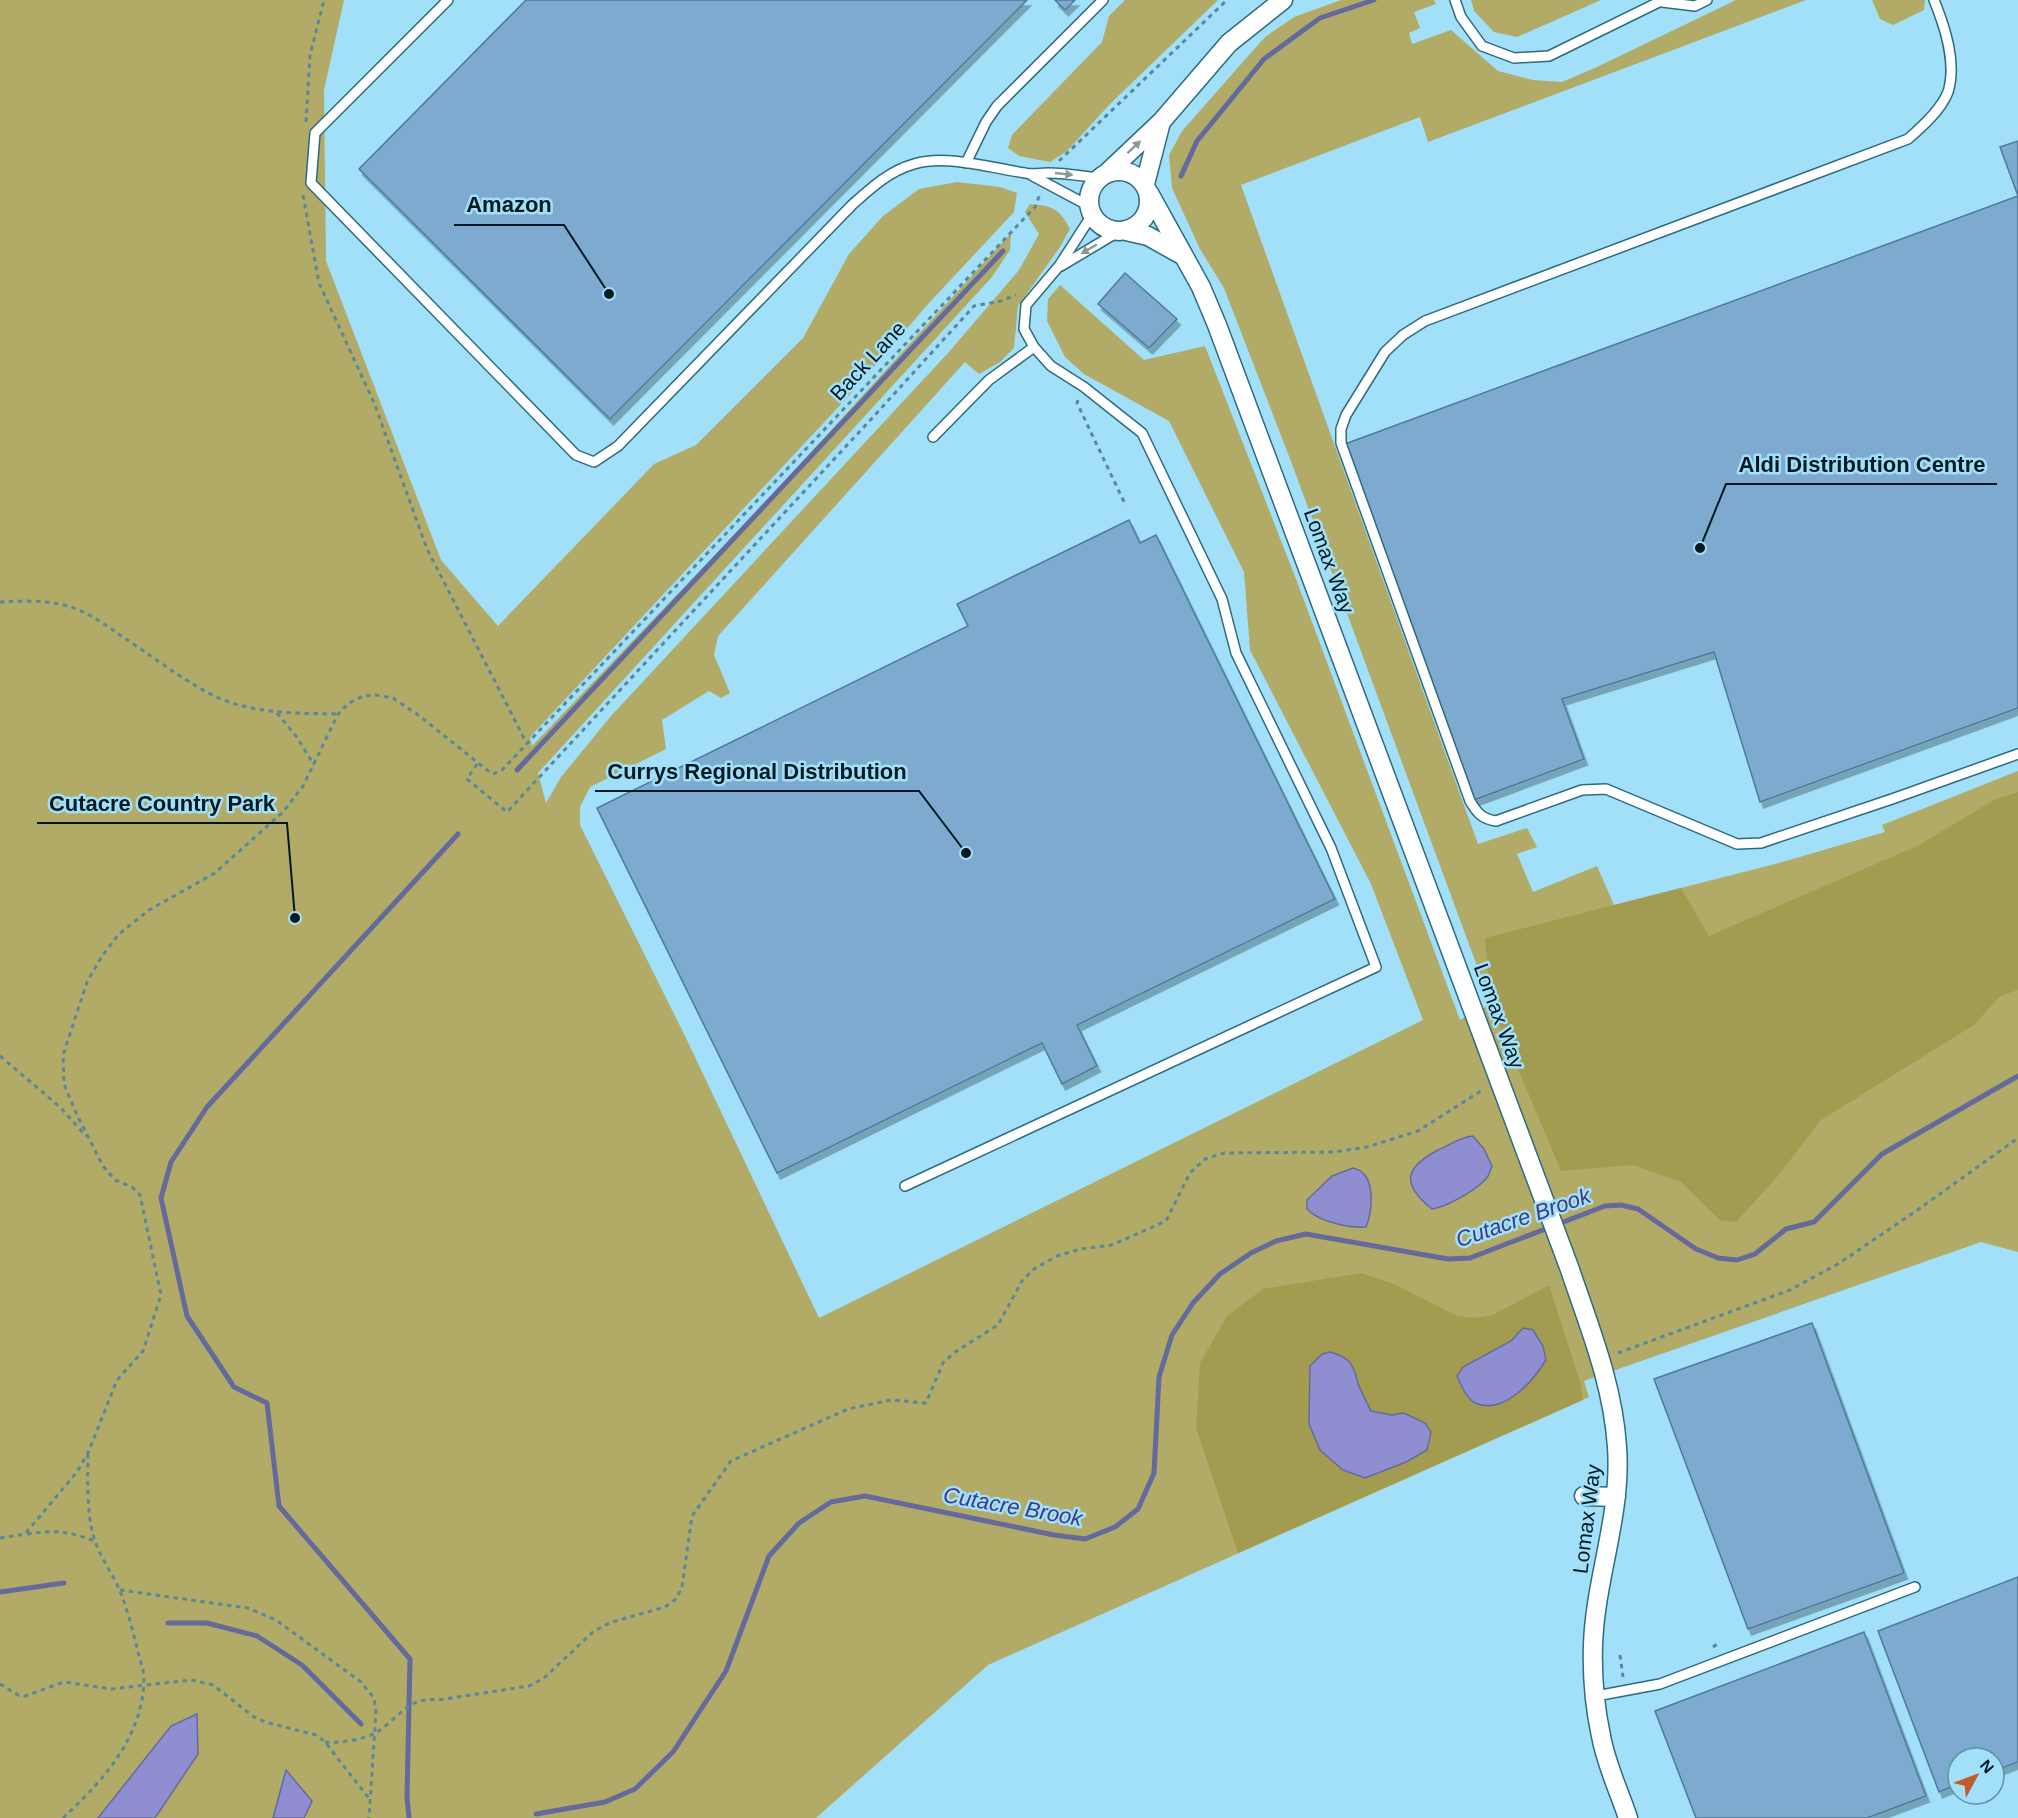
<svg xmlns="http://www.w3.org/2000/svg" width="2018" height="1818" viewBox="0 0 2018 1818" font-family="Helvetica,sans-serif">
  <style>
    .green { fill: #b1ab67 }
    .forest { fill: #a39c50 }
    .water { fill: #8f8ed1; stroke: #646b9c; stroke-width: 1.5 }
    .lines { fill: none; stroke-linecap: round; stroke-linejoin: round }
    .stream { stroke: #646b9c; stroke-width: 5 }
    .building { fill: #7eaacf; stroke: #4e799c; stroke-width: 1.5; filter: url(#shadow) }
    .lane-casing { stroke: #2c6b80; stroke-width: 12 }
    .street-casing { stroke: #2c6b80; stroke-width: 21 }
    .path { stroke: #5a8899; stroke-width: 3; stroke-dasharray: 4.5 4.5; stroke-linecap: butt }
    .lane { stroke: #fff; stroke-width: 9 }
    .street { stroke: #fff; stroke-width: 18 }
    .oneway { fill: #8d989c }
    .labels { text-anchor: middle; stroke-width: 5; stroke-linejoin: round; paint-order: stroke }
    .street-label { font-size: 21px; fill: #011922; stroke: #a1e0f8 }
    .water-label { font-size: 22px; font-style: italic; fill: #403887; stroke: #a1e0f8 }
    .leader { fill: none; stroke: #011922; stroke-width: 2 }
    .callout-dot { fill: #011922; stroke: #a1e0f8; stroke-width: 2 }
    .callout-label { font-size: 22px; text-anchor: middle; font-weight: bold; fill: #011922; stroke: #a1e0f8; stroke-width: 5; stroke-linejoin: round; paint-order: stroke }
  </style>
  <defs>
    <filter id="shadow"><feDropShadow dx="3.5" dy="6" stdDeviation="0" flood-color="#0004"/></filter>
  </defs>
  <rect width="100%" height="100%" fill="#a1e0f8"/>
  <!-- green -->
  <path class="green" d="M0,0H344L324,90L326,261L441,560L498,626L654,464L696,445L803,338L849,254L883,216L919,189L957,182L1000,187L1017,193L1014,212L929,303L844,401L530,737L532,746L759,509L1011,233L1010,250L992,277L538,773L546,803L561,777L611,716L948,353L1019,270L1039,234L1025,212L1030,204C1053,206 1059,208 1070,229L1060,247L1018,306L1014,348L1000,362L979,374L965,362L718,636L714,655L730,693L721,698L709,691L662,720L666,749L590,787L580,807V825L685,1036L819,1318L1423,1020L1371,884L1250,650L1244,572L1169,421L1084,374L1065,357L1047,321L1048,299L1060,285L1144,360L1205,346L1296,579L1460,1020L1491,1004L1292,464L1224,288L1200,249L1172,188L1169,155L1182,131L1265,37L1294,17L1341,0H1434L1436,4L1414,12L1420,28L1409,33L1412,44L1451,30L1498,71L1533,80L1562,82L1597,67L1736,0H1806L1428,142L1420,117L1241,185L1478,844L1527,828L1537,847L1517,854L1533,892L1597,866L1614,905L1779,863L1885,832L1882,825L2018,771V1252L1981,1242L1584,1381L1589,1397L988,1665L816,1818H0Z
    M1125,0H1218L1110,104L1067,151L1050,162L1019,156L1008,148L1012,135L1102,42L1109,16Z
    M1471,0H1601L1517,37L1494,32L1474,11Z
    M1872,0H1925L1924,10L1893,25L1880,19Z"/>
  <!-- forest -->
  <path class="forest" d="M2018,792V990L2000,996L1974,1025L1821,1120L1777,1177L1736,1222L1720,1220L1681,1182L1633,1165L1561,1171L1491,1005L1485,938L1681,888L1709,936L1917,846L1994,800Z
    M1361,1273L1394,1284L1457,1316L1474,1318L1493,1315L1549,1285L1580,1382L1583,1400L1238,1553L1196,1428L1200,1363L1227,1316L1263,1289Z"/>
  <!-- water -->
  <path class="water" d="M1473,1136L1484,1149L1492,1166C1490,1171 1489,1176 1486,1179C1476,1190 1447,1207 1432,1209C1401,1184 1404,1168 1438,1150C1450,1145 1460,1137 1473,1136Z
    M1353,1168C1354,1168 1361,1171 1362,1172C1375,1183 1372,1213 1366,1227C1349,1228 1319,1222 1307,1209V1200L1332,1176Z
    M1523,1328L1533,1330L1543,1346L1546,1360C1533,1381 1503,1416 1475,1403C1466,1398 1461,1385 1457,1376L1463,1367L1511,1341Z
    M1330,1352C1351,1358 1353,1364 1358,1383C1361,1392 1367,1402 1371,1411L1392,1415L1404,1413L1425,1423L1431,1432L1427,1450L1406,1462L1365,1478L1343,1470L1320,1450L1309,1424L1310,1366L1322,1354Z
    M197,1714L198,1754L155,1818H98L171,1726Z
    M286,1770L312,1801L304,1818H273Z"/>
  <g class="lines">
    <!-- stream -->
    <path class="stream" d="M1181,176L1197,141L1264,59L1320,18L1374,0
      M517,770L1003,251
      M0,1592L64,1583
      M168,1623H207L257,1636L302,1665L361,1724
      M536,1814L605,1802L635,1789L673,1752L726,1671L769,1556L799,1523L831,1502L865,1496L1054,1535L1085,1539L1115,1527L1138,1509L1154,1473L1159,1377L1172,1335L1193,1303L1220,1274L1251,1253L1276,1241L1306,1234L1448,1259L1470,1258L1605,1206L1621,1205L1638,1209L1696,1249L1718,1258L1737,1260L1755,1254L1786,1229L1814,1222L1882,1154L2018,1076
      M409,1818L407,1797L410,1659L279,1506L267,1403L234,1387L187,1316L161,1198L171,1162L207,1107L458,834"/>
  </g>
  <!-- building -->
  <path class="building" d="M526,0H1027L610,419L359,169Z
    M1055,0H1075L1065,10Z
    M2018,141V708L1760,802L1714,652L1562,699L1584,759L1474,800L1345,444L2018,196L2000,147Z
    M1125,273L1177,319L1149,348L1098,304Z
    M1129,520L1140,543L1156,535L1335,899L1077,1025L1097,1066L1062,1084L1042,1043L777,1173L597,808L968,626L957,604Z
    M1812,1323L1904,1573L1748,1629L1654,1379Z
    M2018,1577V1762L1994,1771V1758H1958V1784L1939,1792L1878,1631Z
    M1864,1632L1926,1796L1867,1818H1696L1655,1711Z"/>
  <g class="lines">
    <!-- lane casing -->
    <g class="lane-casing">
      <path id="lane" d="M448,0L315,133L311,183L576,455L594,462L618,446L852,205C871,188 889,171 914,164C947,154 991,168 1025,173C1032,175 1040,173 1048,173C1065,173 1082,176 1099,178
        M1455,0L1461,17L1482,46L1514,58L1549,56L1663,0
        M1934,0C1945,27 1957,63 1948,92C1941,110 1922,127 1908,139L1425,321L1403,335L1385,352L1346,415L1341,429V443L1470,801C1477,813 1482,819 1496,821L1582,790L1606,789L1737,844L1761,843L1892,799L2018,754
        M1662,2L1695,6L1707,0
        M966,163L986,122L997,106L1103,0
        M1031,175L1089,206
        M1061,266L1118,232
        M933,437L989,380L1034,347
        M905,1186L1376,967L1331,848L1236,653L1222,599L1142,433L1084,387L1051,366L1034,347L1024,329L1026,305L1059,266L1092,215
        M1596,1696L1660,1684L1915,1587"/>
    </g>
    <!-- street casing -->
    <g class="street-casing">
      <path id="street" d="M1089 201a30 30 0 1 1 60 0a30 30 0 1 1-60 0Z
        M1107,173L1161,122L1229,43L1283,0
        M1145,184L1161,122
        M1149,193L1201,287L1217,325L1569,1267C1589,1326 1613,1384 1617,1447C1622,1515 1595,1579 1593,1645C1592,1674 1595,1708 1601,1736C1606,1764 1619,1791 1628,1818
        M1126,231L1148,236L1182,255
        M1584,1496L1616,1497"/>
    </g>
    <!-- path -->
    <path class="path" d="M306,122L310,55L324,0
      M1059,161L1227,0
      M303,195L319,283L375,405L427,549L527,744
      M1078,400L1077,403L1126,506
      M0,602C19,601 40,600 59,604C82,608 102,622 120,635C151,655 187,684 221,699C259,714 297,713 338,714
      M277,713L296,736L314,765
      M477,764L467,779L507,812L875,415L974,306L1001,301L1016,295
      M0,1056L60,1107L86,1136
      M1618,1353L1790,1290L1838,1264L1916,1211L2018,1138
      M27,1534C55,1530 68,1531 95,1541
      M0,1538L25,1534L77,1472L88,1453L117,1380L143,1351L161,1295L140,1195L132,1187L115,1180L103,1166L77,1115L64,1084L63,1055L87,982L102,956L119,934L149,910L215,873L283,812L303,786L338,714L349,703L363,696L376,695L393,698L417,714L487,770L493,774L502,770L1035,207L1040,194
      M120,1590L248,1608L276,1620L361,1682L374,1698L376,1711L369,1818
      M1713,1647L1720,1642
      M1620,1655L1623,1677
      M0,1684L18,1695L25,1696L64,1682L112,1689L191,1680L213,1685L254,1717L265,1722L316,1735L325,1742L371,1801
      M325,1742C341,1743 363,1740 377,1732C399,1718 409,1696 438,1700L529,1686L544,1678L594,1631L612,1622L665,1607L676,1599L682,1587L692,1516L731,1461L848,1409L891,1400L926,1403L943,1363L955,1352L998,1325L1022,1281L1034,1269L1057,1256L1081,1249L1112,1245L1166,1221L1190,1173L1205,1159L1224,1153L1334,1152L1367,1147L1418,1131L1484,1089
      M63,1818C103,1781 143,1737 144,1679C144,1670 140,1661 138,1652C133,1632 128,1611 120,1591C113,1574 101,1559 95,1541C86,1515 88,1482 88,1455"/>
    <!-- lane -->
    <use href="#lane" class="lane"/>
    <!-- street -->
    <use href="#street" class="street"/>
  </g>
  <!-- one-way arrows -->
  <defs><path id="oneway-solid" d="M-6-.8H1V-3.2L6.5 0L1 3.2V.8H-6Z" transform="scale(1.5)"/></defs>
  <g class="oneway">
    <use href="#oneway-solid" transform="translate(1134 147) rotate(-43)"/>
    <use href="#oneway-solid" transform="translate(1064 174) rotate(6)"/>
    <use href="#oneway-solid" transform="translate(1089 249) rotate(150)"/>
  </g>
  <g class="labels">
    <!-- street labels -->
    <g class="street-label">
      <text transform="translate(868 361) rotate(-47)" y="7">Back Lane</text>
      <text transform="translate(1329 561) rotate(70)" y="7">Lomax Way</text>
      <text transform="translate(1499 1016) rotate(70)" y="7">Lomax Way</text>
      <text transform="translate(1587 1519) rotate(-83)" y="7">Lomax Way</text>
    </g>
    <!-- water labels -->
    <g class="water-label">
      <text transform="translate(1523 1217) rotate(-19)" y="8">Cutacre Brook</text>
      <text transform="translate(1013 1506) rotate(10)" y="8">Cutacre Brook</text>
    </g>
  </g>
  <!-- callouts -->
  <path class="leader" d="M609 294L564 225H454M1700 548L1726 484H1997M966 853L919 791H595M295 918L287 823H37"/>
  <g class="callout-dot">
    <circle cx="609" cy="294" r="6"/>
    <circle cx="1700" cy="548" r="6"/>
    <circle cx="966" cy="853" r="6"/>
    <circle cx="295" cy="918" r="6"/>
  </g>
  <g class="callout-label">
    <text x="509" y="212">Amazon</text>
    <text x="1862" y="472">Aldi Distribution Centre</text>
    <text x="757" y="779">Currys Regional Distribution</text>
    <text x="162" y="811">Cutacre Country Park</text>
  </g>
  <!-- north arrow -->
  <g transform="translate(1976 1776) rotate(49)"><circle r="28" fill="#a1e0f8" stroke="#6190a2" stroke-width="1.5"/>
  <path d="M0-4.5L10 22L0 15L-10 22Z" fill="#c05b2a"/>
  <text y="-9" font-size="16" font-weight="bold" text-anchor="middle" fill="#011922">N</text>
  </g>
</svg>
